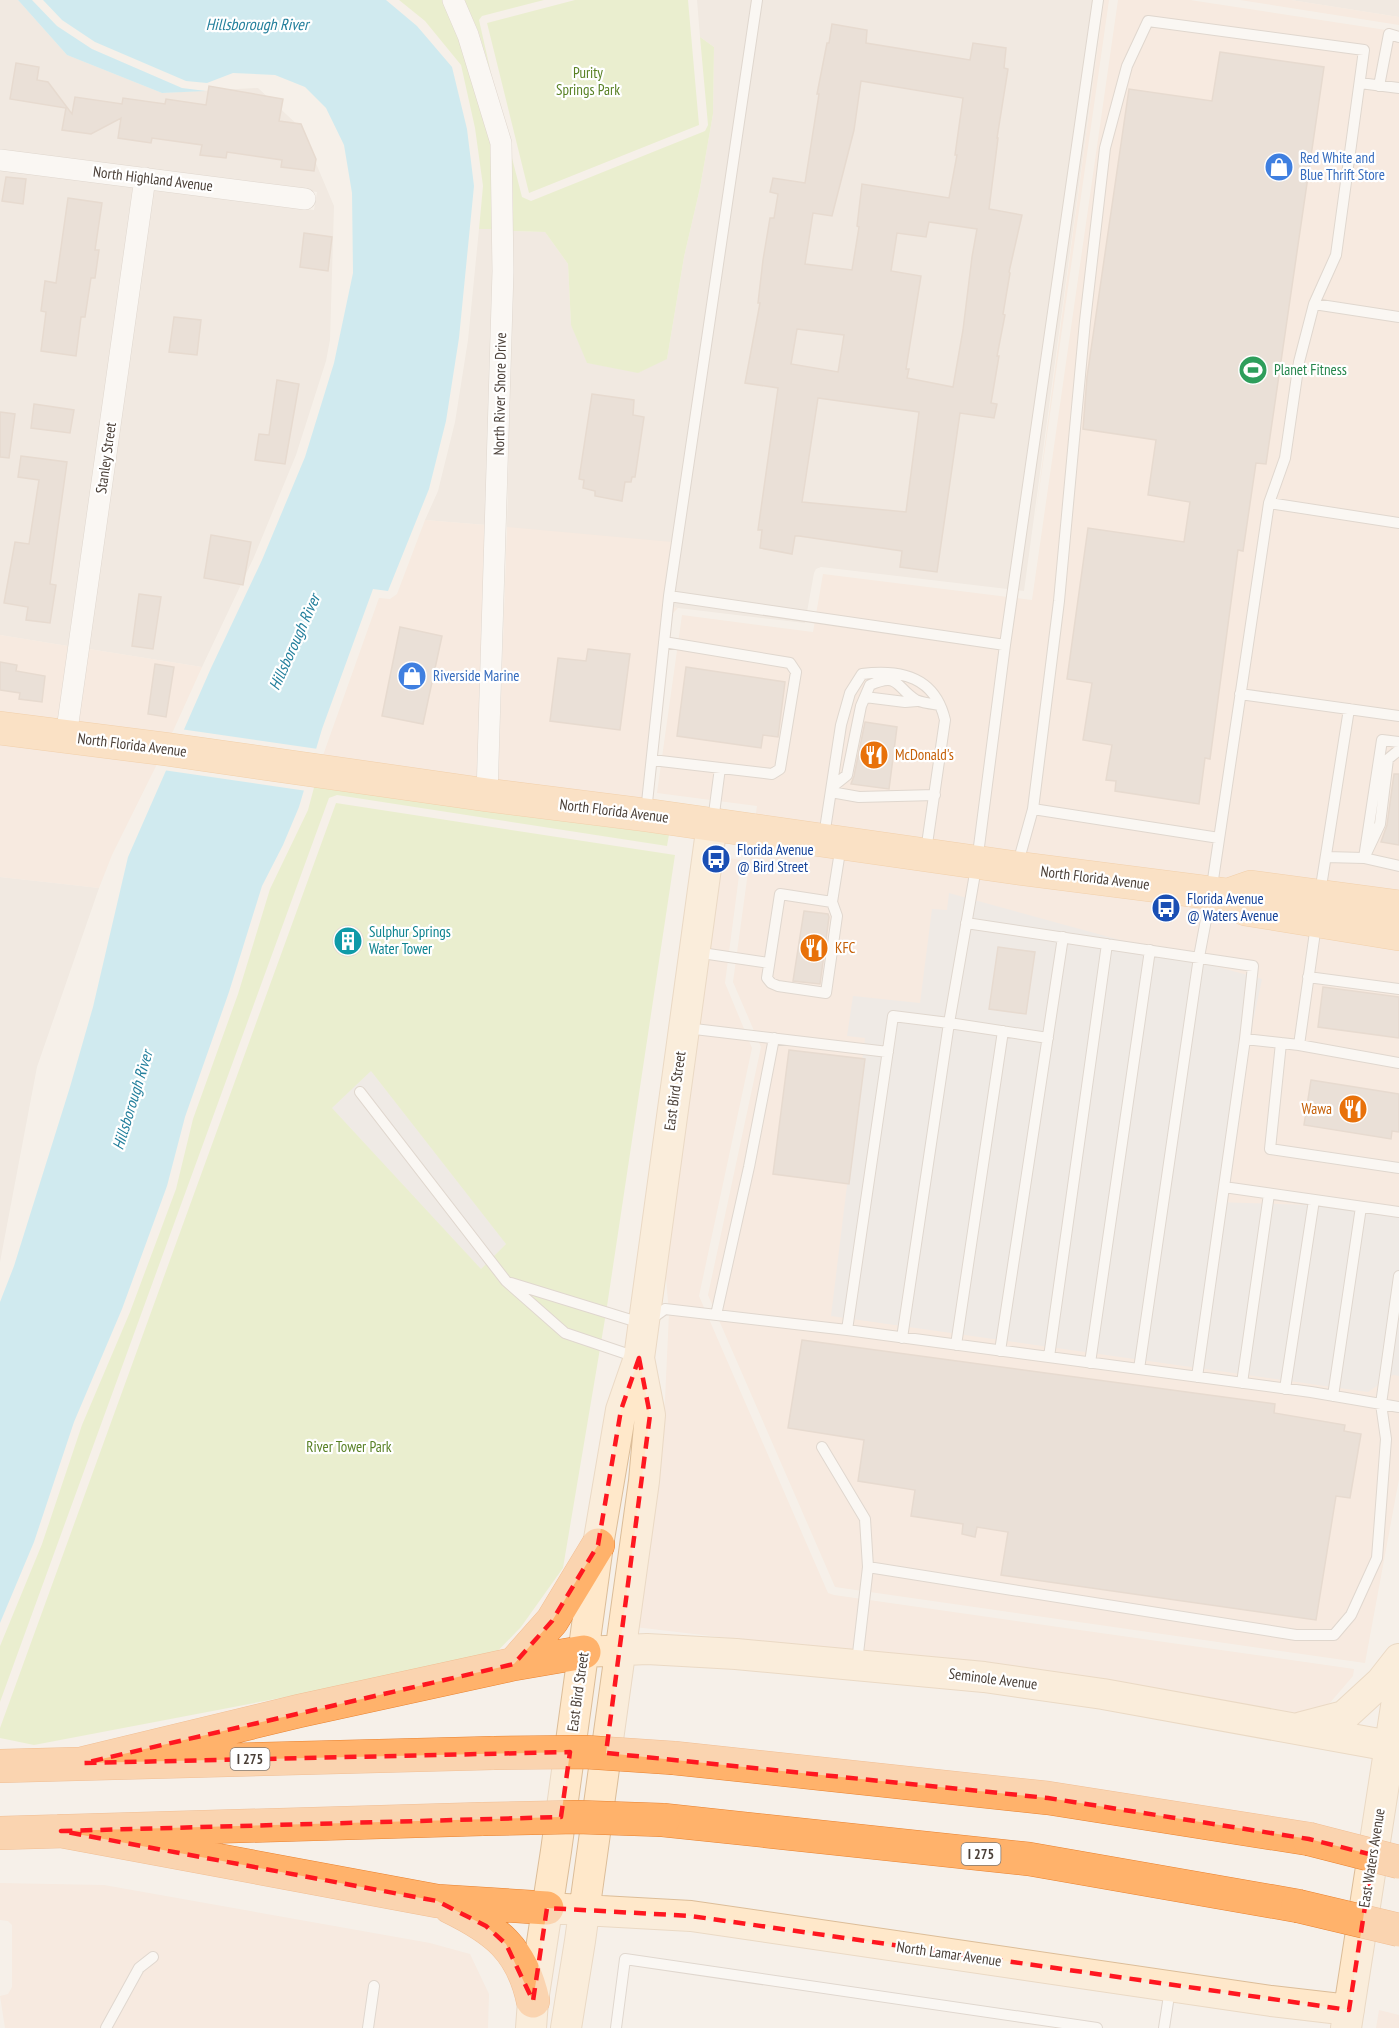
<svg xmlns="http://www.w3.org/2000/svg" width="1399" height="2028" viewBox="0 0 1399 2028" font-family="'PT Sans Narrow',sans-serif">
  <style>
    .residential { fill: #eae0d7 }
    .commercial { fill: #f8e2d4 }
    .green { fill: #dcecb0 }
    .parking { fill: #e7e3e1 }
    .water { fill: #a2e3f6 }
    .pier { fill: #f6f0e9 }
    .building { fill: #dbccc1; stroke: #d4bfb0; stroke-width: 1.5; fill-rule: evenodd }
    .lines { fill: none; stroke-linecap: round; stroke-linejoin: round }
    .lane-casing { stroke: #c5b8ae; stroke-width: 12 }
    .street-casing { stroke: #c5b8ae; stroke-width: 22 }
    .secondary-casing { stroke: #dcbd98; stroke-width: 32 }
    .primary-casing { stroke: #eca861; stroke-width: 34 }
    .highway-casing { stroke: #e98230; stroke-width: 34 }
    .lane { stroke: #fff; stroke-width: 10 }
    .street { stroke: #fff; stroke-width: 21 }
    .secondary { stroke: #ffe8ca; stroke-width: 30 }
    .primary { stroke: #ffcf99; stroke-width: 33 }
    .highway { stroke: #ffb26b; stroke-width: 33 }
    .highway-bridge-casing { stroke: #e98230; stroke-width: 34; stroke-linecap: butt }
    .highway-bridge { stroke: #ffb26b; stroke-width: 33 }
    .marked { fill: none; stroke: #ff1720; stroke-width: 4.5; stroke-dasharray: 12 8; stroke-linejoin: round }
    .labels { text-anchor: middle; stroke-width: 4.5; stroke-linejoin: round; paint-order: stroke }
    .shield { fill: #fff; stroke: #807973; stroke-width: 1.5 }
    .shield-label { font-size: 14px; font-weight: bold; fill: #4a3f37 }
    .park-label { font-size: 15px; fill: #598125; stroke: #fff }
    .shop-label { font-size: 15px; fill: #366cbe; stroke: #fff; text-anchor: start }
    .street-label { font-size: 15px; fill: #4a3f37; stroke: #fff }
    .leisure-label { font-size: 15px; fill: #27864d; stroke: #fff; text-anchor: start }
    .food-label { font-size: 15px; fill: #c56008; stroke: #fff; text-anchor: start }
    .transit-label { font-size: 15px; fill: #164399; stroke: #fff; text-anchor: start }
    .culture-label { font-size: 15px; fill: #0d838f; stroke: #fff; text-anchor: start }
    .water-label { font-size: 16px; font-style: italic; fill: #237f9c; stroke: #fff }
  </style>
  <rect width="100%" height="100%" fill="#f6f0e9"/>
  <!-- residential -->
  <path class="residential" d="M0,0H18L67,55L162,93L258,88L301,128L334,206L330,340L326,361L296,455L254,557L202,667L89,649L154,189L314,210L317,192L0,150Z
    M697,0H1104L1024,591L821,567L816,569L814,573L805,623L678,608L665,606L507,527L513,231L545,232L568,264L571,325L667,359L684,257L700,188L713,114L714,47L700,37Z
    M1291,0H1399V17Z
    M0,169L134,186L68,646L0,635Z
    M479,229H492L493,271L486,525L425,520L438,491L455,422L468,340Z
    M0,877L99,888L37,1067L0,1262Z"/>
  <!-- commercial -->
  <path class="commercial" d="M1104,0H1109L1034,526Z
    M1118,0H1190L1399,32V1479L1365,1663L835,1587L708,1295L761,1047L733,982L757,806L657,793L682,615L813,632L823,574L1032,600Z
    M1240,0H1291L1399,17V25Z
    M425,520L486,525L477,785L321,761L379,598L390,599L397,594Z
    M507,527L673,542L666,606L678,608L673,613L648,794L651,799L656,801L747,813V817L498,787Z
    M0,635L68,646L57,727L0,719Z
    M89,649L202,667L169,740L77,729Z
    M0,737L160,758L112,855L99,888L0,877Z
    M718,856L741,860L725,983L752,1048L699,1296L828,1593L834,1595L1354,1669L1353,1676L1329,1704L1313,1714L1292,1718L1026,1673L635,1627L665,1400L669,1313L664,1255Z
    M0,1883L104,1885L430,1943L470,1954L489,1994L488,2028H5L0,1996L8,1994L12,1987V1925L8,1921L0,1920Z
    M1379,2010L1399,2015V2028H1376Z"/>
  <!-- green -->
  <path class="green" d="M399,0H442L459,38L491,144L492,229H479L483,186L475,128L461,65L425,21Z
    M464,0H544L482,16L479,20L491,73L479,33Z
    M575,0H688L699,125L529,193L487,23Z
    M700,37L714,47L713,114L700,188L684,257L667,359L638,373L587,363L571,325L568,264L545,232L513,231L512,158L522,197L531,201L705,131L708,125Z
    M316,780L670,829L667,846L337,795L329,798L0,1702V1646L42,1544L82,1425L130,1312L176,1189L193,1119L238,994L270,889L308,810Z
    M336,803L675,855L606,1313L563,1568L521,1627L491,1658L34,1745L0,1738V1728Z"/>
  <!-- parking -->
  <path class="parking" d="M949,893L1262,979L1215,1202L1399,1208V1376L1393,1375L1368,1392L831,1316L865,1038L847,1036L853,996L920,1003L932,909L947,910Z
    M371,1071L506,1244L481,1269L332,1108Z"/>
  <!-- water -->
  <path class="water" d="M18,0H32L57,26L92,49L182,88L206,91L162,93L67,55Z
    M43,0H386L417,26L452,67L467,129L474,186L459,338L446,421L429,489L388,591L373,589L322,729L299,807L283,845L262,886L229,992L185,1117L167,1186L122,1309L74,1422L34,1542L0,1623V1302L14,1266L70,1087L93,1007L128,857L211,668L262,560L305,457L334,363L353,273L352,193L344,145L326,108L305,87L275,75L233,73L207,83L186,81L95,42L62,20Z"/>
  <!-- pier -->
  <path class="pier" d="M180,729L318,749L307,791L163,770Z"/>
  <!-- building -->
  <path class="building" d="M832,24L867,30L866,43L970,60L973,43L1006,48L1004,68L1008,69L997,138H998L989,209L1022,215L1009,272L1010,273L1003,314L1005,315L997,356H999L991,403L997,404L994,418L960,413L937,572L900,567L902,551L799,536H795L792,554L760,548L762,530H758L778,388L745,383L760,303H758L763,260L770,218H774L778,194L770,192L773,178L805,183L819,94H817L827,43H829ZM861,81L963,98L955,155H957L949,198L862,184L857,226L859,227L852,270L805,264L813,213L832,216L854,130ZM929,222L977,229L972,257L963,330L953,387L907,378L909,369H906L921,276L891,271L897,233L926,237ZM797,329L844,335L838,372L791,364ZM818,398L919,412L906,512L802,502Z
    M1220,52L1324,67L1266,464L1256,463L1243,551L1238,550L1210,759L1205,758L1199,804L1115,791L1116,781L1106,780L1112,745L1083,740L1092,683L1067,679L1088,528L1184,542L1190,502L1148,495L1156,440L1083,429L1087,377L1129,89L1212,101Z
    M16,63L39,67L37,80L48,82L72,114L75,97L122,104L123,98L165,104L166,99L206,105L209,86L283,99L279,121L301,124L316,159L314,171L281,167L282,160L227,152L226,158L200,155L202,145L152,138L151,143L118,138L121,118L91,134L62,130L66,108L10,99Z
    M6,177L26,179L23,204L2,201Z
    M68,198L102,203L95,250H99L95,278H91L85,317H81L76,356L41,351L46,312L41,311L45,281L56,283Z
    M304,233L332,237L328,271L300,267Z
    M174,317L201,320L197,355L169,352Z
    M277,380L299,384L285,464L255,460L259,434L269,435Z
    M592,394L634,400L633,415L644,417L635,477H632L631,482H625L622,501L595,496V491L583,488L584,480L579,479Z
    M34,404L74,410L70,433L31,428Z
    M0,412L15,414L9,458L0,457Z
    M21,456L67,462L50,584L56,585L50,623L26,620L28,607L4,603L15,542L29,544L39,480L18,477Z
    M211,535L251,542L243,585L204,578Z
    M139,594L161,597L153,649L132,646Z
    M400,627L442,636L423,724L382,716Z
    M588,649L630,654L620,730L550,721L558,658L586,661Z
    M0,662L17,665L16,671L45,676L42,702L19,699L20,693L0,690Z
    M155,664L174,667L166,717L148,714Z
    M686,667L785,682L778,737L763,735L761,748L677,736Z
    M865,722L897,727L889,789L851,784L854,776Z
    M1394,774H1399V845L1381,842L1387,825Z
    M804,911L828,914L829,917L820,984L793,981Z
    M333 941a15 15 0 1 1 30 0a15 15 0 1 1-30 0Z
    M998,947L1035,952L1026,1014L989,1009Z
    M1323,987L1399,997V1038L1318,1027Z
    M789,1050L865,1059L849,1184L773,1174Z
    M1311,1080L1399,1094V1132L1392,1131L1391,1139L1304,1125Z
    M802,1340L1275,1404L1274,1413L1345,1425L1344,1431L1361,1434L1350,1498L1336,1496L1316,1620L1001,1575L1008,1532L977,1527L975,1537L962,1534L963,1524L911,1516L915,1490L858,1481L864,1440L788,1428Z"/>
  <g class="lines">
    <!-- lane casing -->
    <g class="lane-casing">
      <path id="lane" d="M1098,0L1005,645L977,862L949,1023L893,1016L847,1330L1311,1392L1399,1407
        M1360,83L1399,88
        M1379,86L1389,34L1399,37
        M1314,304L1399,317
        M1269,503L1399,523
        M669,596L1005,645
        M1240,694L1399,716
        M865,697L905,702L917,701
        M1399,742L1382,740L1364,858L1399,866
        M652,760L772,774L780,769L796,672L790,663L664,642
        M832,787L847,775L861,706L870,685C900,672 895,687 916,700C923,703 933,704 940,705
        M831,792L859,797L935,795
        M646,812L669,596L757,0
        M713,821L720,768
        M824,836L841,725L850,693L862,674C901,669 935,677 945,720L926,851
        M1326,857L1364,858L1380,824L1388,759L1399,750
        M1018,863L1033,809
        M1320,893L1349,709
        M832,902L780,894L767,978L771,983L778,986L826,993L837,916L832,902L841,845
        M966,923L1253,966L1245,1039L1197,1377
        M695,952L769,963
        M1308,977L1399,989
        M686,1028L888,1052
        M1245,1039L1299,1045L1399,1063
        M1281,1043L1270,1149L1399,1168
        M1299,1045L1316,925
        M360,1092L506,1281L565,1333L636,1357
        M1224,1187L1399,1212
        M511,1283L644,1324L665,1309L847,1330
        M716,1315L749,1167L774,1038
        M902,1338L949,1023L1048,1038
        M956,1345L1003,1031
        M1000,1351L1063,937
        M1049,1357L1107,944
        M1090,1363L1150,950
        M1139,1369L1199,957L1211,893L1269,503L1285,458L1299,362L1314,304L1336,255L1364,50L1148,21L1127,66L1105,148L1085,321L1059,601L1033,809L1219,838
        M1242,1383L1269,1194
        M1285,1389L1314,1200
        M1333,1396L1361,1207
        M822,1447L865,1519L868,1567
        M857,1662L868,1567L1296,1635H1334L1351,1615L1377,1558L1386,1439L1381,1404L1399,1276
        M106,2028L139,1968L153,1957
        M368,2028L374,1986
        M616,2028L625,1959L1097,2028
        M1164,2028L1170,1989"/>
    </g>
    <!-- street casing -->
    <g class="street-casing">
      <path id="street" d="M453,0L468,35L501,143L503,271L487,795
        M0,160L305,199
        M66,737L145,178"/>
    </g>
    <!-- secondary casing -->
    <g class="secondary-casing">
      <path id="secondary" d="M584,1652L647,1649L736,1654L984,1677L1103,1694L1390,1746
        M1302,1727L1344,1716L1381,1682L1399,1659
        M547,1908L691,1916L1271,2001L1349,2010
        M531,2028L533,2001L556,1851L598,1545L621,1410L639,1358L712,824
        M566,2028L580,1941L644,1481L650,1415L639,1358
        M1346,2028L1399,1687"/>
    </g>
    <!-- primary casing -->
    <g class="primary-casing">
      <path id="primary" d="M0,728L165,749L487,795L646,815L1017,868L1228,895L1251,887L1399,907
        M1228,895L1245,909L1399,934"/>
    </g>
    <!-- highway casing -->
    <g class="highway-casing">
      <path id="highway" d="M514,1664L552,1621L598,1545
        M674,1758L1048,1798L1309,1839
        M84,1763L299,1711L514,1664L584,1652
        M0,1766L494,1753
        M663,1820L1029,1859L1298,1906
        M61,1831L437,1901L547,1908
        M0,1833L483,1819
        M450,1907C495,1929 522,1949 533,2001"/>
    </g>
    <!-- lane -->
    <use href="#lane" class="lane"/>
    <!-- street -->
    <use href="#street" class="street"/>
    <!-- secondary -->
    <use href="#secondary" class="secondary"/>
    <!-- primary -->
    <use href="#primary" class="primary"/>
    <!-- highway -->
    <use href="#highway" class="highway"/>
    <!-- highway-bridge casing -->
    <g class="highway-bridge-casing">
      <path id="highway-bridge" d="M494,1753L585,1752L674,1758
        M483,1819L577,1817L663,1820
        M1309,1839L1399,1862
        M1298,1906L1399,1930"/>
    </g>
    <!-- highway-bridge -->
    <use href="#highway-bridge" class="highway-bridge"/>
  </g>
  <!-- marked area -->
  <path d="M0 0H1399V2028H0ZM639,1358L650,1415L606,1753L1048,1798L1309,1839L1373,1855L1349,2010L691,1916L547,1908L533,2001L506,1944L486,1926L437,1901L61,1831L561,1817L570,1752L84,1763L514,1664L552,1621L598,1545L621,1410Z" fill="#f6f0e9" fill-opacity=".55" fill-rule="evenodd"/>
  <path class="marked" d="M639,1358L650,1415L606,1753L1048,1798L1309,1839L1373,1855L1349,2010L691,1916L547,1908L533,2001L506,1944L486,1926L437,1901L61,1831L561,1817L570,1752L84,1763L514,1664L552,1621L598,1545L621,1410Z"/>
  <!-- icons -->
  <defs>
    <g id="shop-disc" transform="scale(1.5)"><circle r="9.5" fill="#3f7fe0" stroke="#fff"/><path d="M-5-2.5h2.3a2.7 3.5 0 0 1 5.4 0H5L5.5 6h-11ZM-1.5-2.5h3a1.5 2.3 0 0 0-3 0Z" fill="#fff"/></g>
    <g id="stadium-disc" transform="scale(1.5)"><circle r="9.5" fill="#2e9e5b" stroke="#fff"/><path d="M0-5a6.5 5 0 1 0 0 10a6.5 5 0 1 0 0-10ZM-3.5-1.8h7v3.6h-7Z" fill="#fff"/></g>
    <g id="restaurant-disc" transform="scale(1.5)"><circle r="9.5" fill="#e8710a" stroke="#fff"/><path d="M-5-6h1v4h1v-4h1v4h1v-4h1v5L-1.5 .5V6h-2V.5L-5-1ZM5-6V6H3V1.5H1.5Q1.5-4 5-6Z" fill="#fff"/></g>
    <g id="bus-disc" transform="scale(1.5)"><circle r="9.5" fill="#1a4fb4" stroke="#fff"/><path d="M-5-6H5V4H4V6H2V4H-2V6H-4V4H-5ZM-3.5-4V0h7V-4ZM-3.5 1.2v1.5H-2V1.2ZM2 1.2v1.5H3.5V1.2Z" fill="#fff"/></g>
    <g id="building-disc" transform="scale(1.5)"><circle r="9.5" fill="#0f9aa8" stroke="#fff"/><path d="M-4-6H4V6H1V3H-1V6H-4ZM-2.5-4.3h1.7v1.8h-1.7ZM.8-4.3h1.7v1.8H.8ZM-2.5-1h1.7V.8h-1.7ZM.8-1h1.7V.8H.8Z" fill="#fff"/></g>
  </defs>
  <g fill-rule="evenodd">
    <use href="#shop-disc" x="1279" y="167"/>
    <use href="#stadium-disc" x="1253" y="370"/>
    <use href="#shop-disc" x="412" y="676"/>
    <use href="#restaurant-disc" x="874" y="755"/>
    <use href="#bus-disc" x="716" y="859"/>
    <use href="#bus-disc" x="1166" y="908"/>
    <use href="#building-disc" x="348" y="941"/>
    <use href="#restaurant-disc" x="814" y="948"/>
    <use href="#restaurant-disc" x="1353" y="1109"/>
  </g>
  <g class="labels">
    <!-- shield labels -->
    <g class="shield">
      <rect x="230.5" y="1748" width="39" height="22" rx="4.5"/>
      <rect x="961.5" y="1843" width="39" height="22" rx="4.5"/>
    </g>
    <g class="shield-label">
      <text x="250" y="1764">I 275</text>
      <text x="981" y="1859">I 275</text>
    </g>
    <!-- park labels -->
    <g class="park-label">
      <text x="588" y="78">Purity<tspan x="588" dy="17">Springs Park</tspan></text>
      <text x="349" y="1452">River Tower Park</text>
    </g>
    <!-- shop labels -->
    <g class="shop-label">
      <text x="1300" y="163">Red White and<tspan x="1300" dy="17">Blue Thrift Store</tspan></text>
      <text x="433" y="681">Riverside Marine</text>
    </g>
    <!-- street labels -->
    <g class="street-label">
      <text transform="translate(153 179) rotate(7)" y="5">North Highland Avenue</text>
      <text transform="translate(500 394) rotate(-89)" y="5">North River Shore Drive</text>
      <text transform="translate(106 458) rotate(-82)" y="5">Stanley Street</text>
      <text transform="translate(132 745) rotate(7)" y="5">North Florida Avenue</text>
      <text transform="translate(614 811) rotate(7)" y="5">North Florida Avenue</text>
      <text transform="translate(1095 878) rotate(7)" y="5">North Florida Avenue</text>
      <text transform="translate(675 1091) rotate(-82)" y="5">East Bird Street</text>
      <text transform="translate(993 1679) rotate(7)" y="5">Seminole Avenue</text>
      <text transform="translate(578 1692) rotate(-82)" y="5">East Bird Street</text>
      <text transform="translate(1372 1858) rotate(-81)" y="5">East Waters Avenue</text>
      <text transform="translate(949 1954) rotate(8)" y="5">North Lamar Avenue</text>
    </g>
    <!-- leisure labels -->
    <g class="leisure-label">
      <text x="1274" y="375">Planet Fitness</text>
    </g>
    <!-- food labels -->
    <g class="food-label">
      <text x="895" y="760">McDonald's</text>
      <text x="835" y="953">KFC</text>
      <text x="1332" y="1114" text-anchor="end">Wawa</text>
    </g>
    <!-- transit labels -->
    <g class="transit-label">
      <text x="737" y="855">Florida Avenue<tspan x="737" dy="17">@ Bird Street</tspan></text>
      <text x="1187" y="904">Florida Avenue<tspan x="1187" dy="17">@ Waters Avenue</tspan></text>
    </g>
    <!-- culture labels -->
    <g class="culture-label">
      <text x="369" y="937">Sulphur Springs<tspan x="369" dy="17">Water Tower</tspan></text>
    </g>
    <!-- water labels -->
    <g class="water-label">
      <text x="257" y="30">Hillsborough River</text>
      <text transform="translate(294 642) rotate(-66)" y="6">Hillsborough River</text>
      <text transform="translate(132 1100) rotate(-73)" y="6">Hillsborough River</text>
    </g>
  </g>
</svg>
